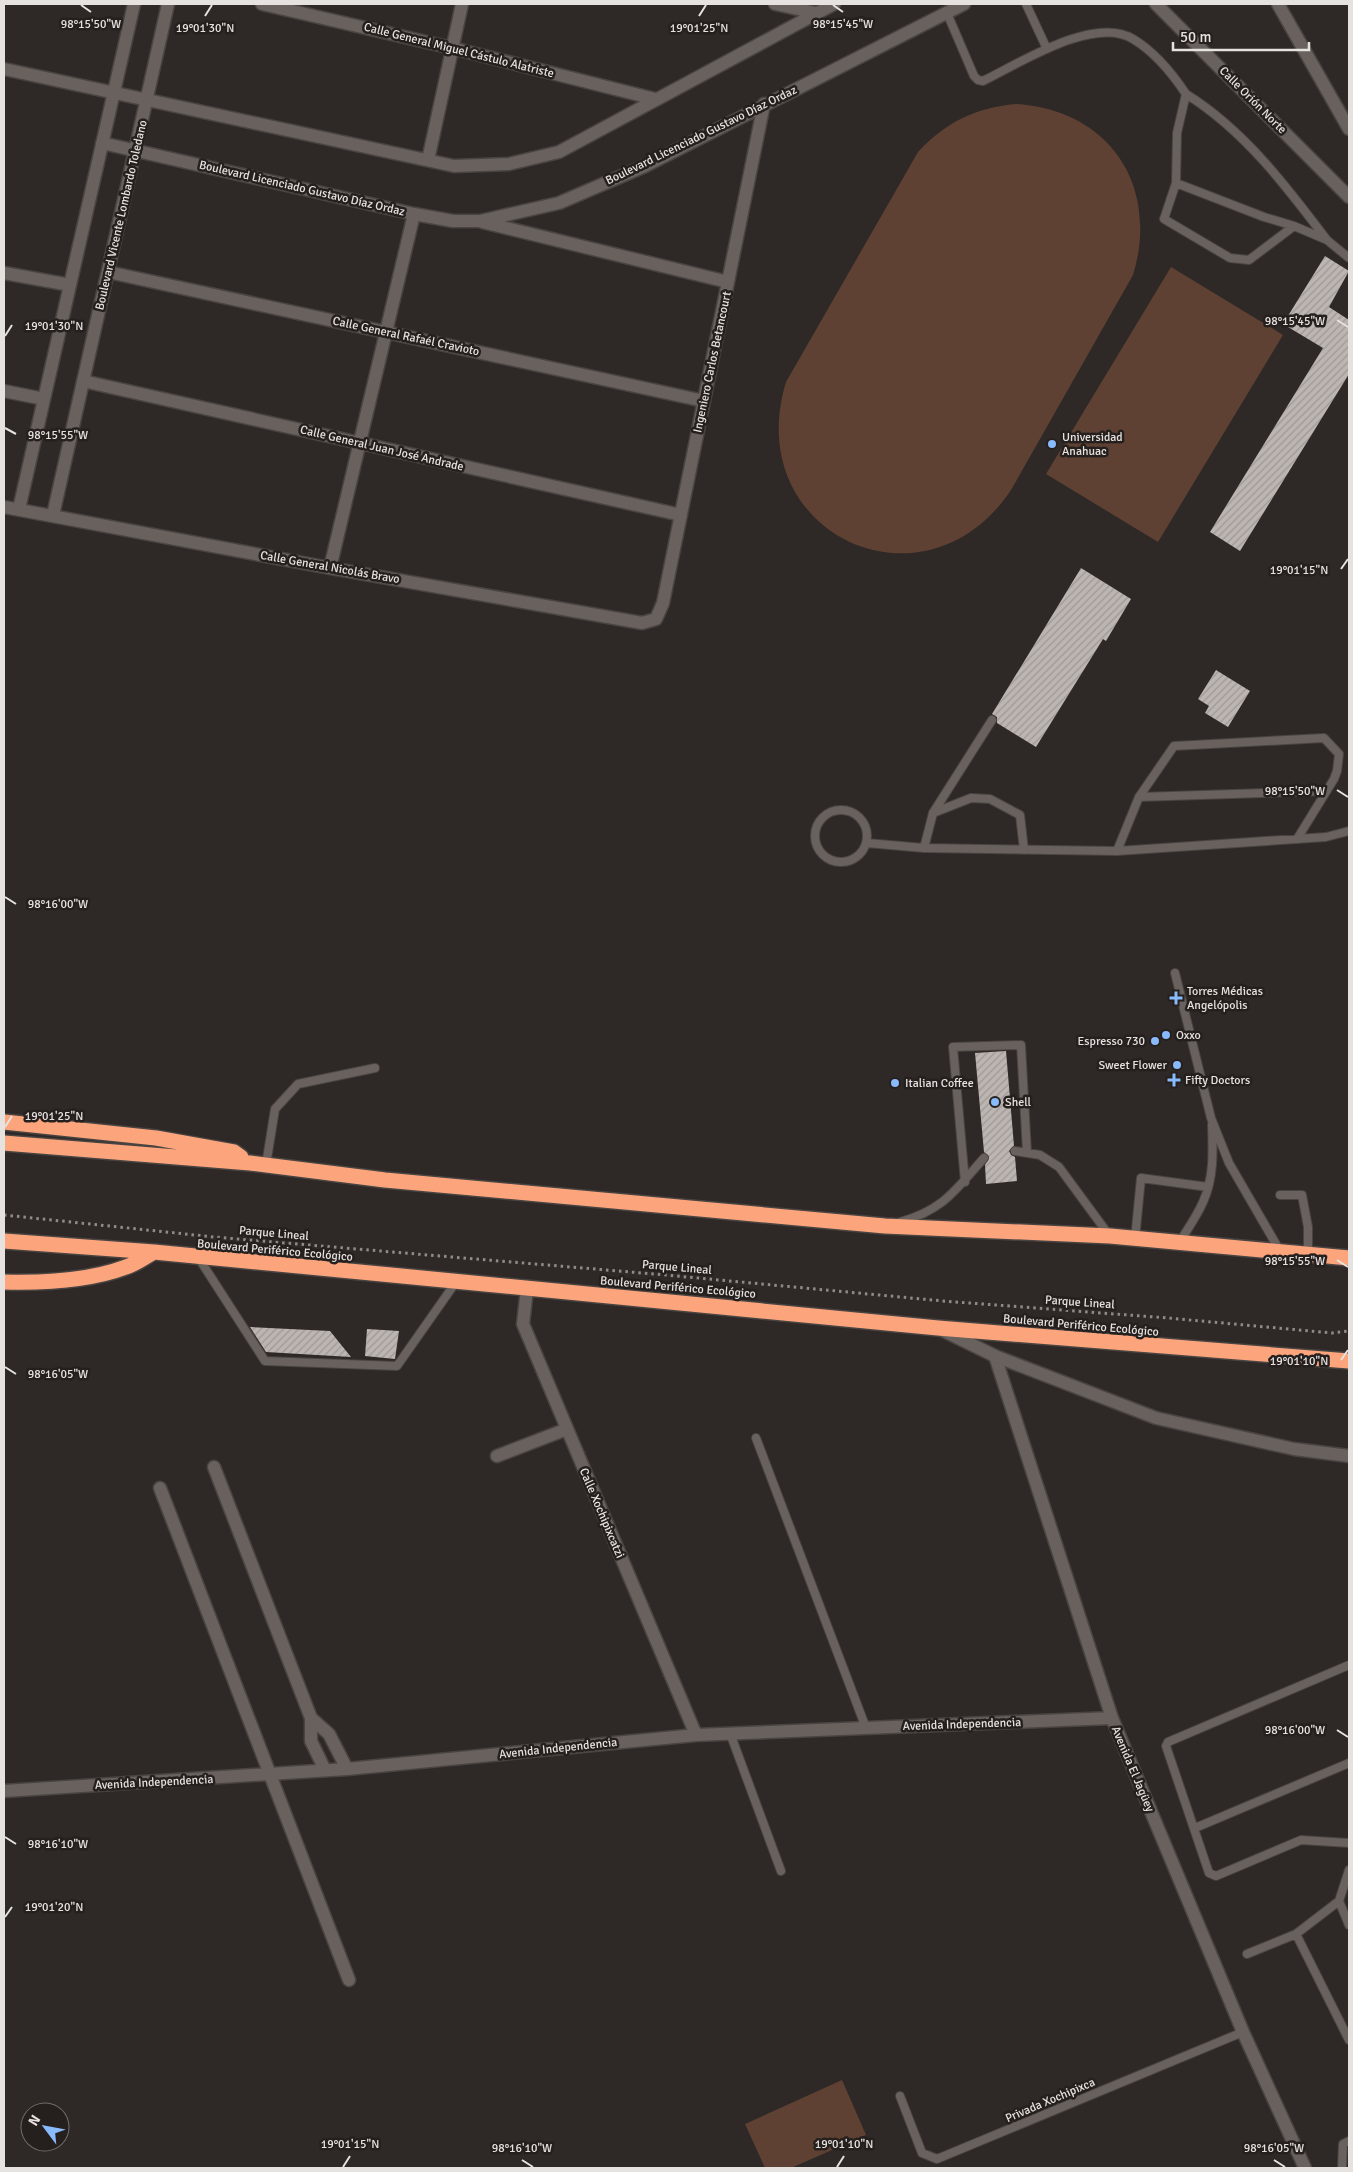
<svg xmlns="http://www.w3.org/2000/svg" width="1353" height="2172" viewBox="0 0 1353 2172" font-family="Signika,sans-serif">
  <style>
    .green { fill: #5e4133 }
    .building { fill: url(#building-hatch) }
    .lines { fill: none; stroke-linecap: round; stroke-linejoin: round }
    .lane-casing { stroke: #494441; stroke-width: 10 }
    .street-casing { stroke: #494441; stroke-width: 15 }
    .secondary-casing { stroke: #494441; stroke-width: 15 }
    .highway-casing { stroke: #494441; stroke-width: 18 }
    .path { stroke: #908b89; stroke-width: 3; stroke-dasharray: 2.5 4; stroke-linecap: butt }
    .lane { stroke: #68615e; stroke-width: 8 }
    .street { stroke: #68615e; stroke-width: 12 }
    .secondary { stroke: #68615e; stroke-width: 12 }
    .highway { stroke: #fca57d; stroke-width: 15 }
    .ticks { fill: none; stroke: #e6e2e0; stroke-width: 2 }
    .poi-dot { fill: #88bafc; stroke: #251f1d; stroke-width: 2 }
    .labels { text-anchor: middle; stroke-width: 5; stroke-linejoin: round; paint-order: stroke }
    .street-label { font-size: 12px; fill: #e6e2e0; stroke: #251f1d }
    .poi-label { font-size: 12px; fill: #e6e2e0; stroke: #251f1d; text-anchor: start }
    .ticks-label { font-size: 12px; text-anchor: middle; fill: #e6e2e0; stroke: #251f1d; stroke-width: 5; stroke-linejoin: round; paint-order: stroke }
  </style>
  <defs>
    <pattern id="building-hatch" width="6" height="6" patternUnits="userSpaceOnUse" patternTransform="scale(1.25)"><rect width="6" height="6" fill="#bcb5b2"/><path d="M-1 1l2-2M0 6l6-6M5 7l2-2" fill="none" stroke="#9e9996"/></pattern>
  </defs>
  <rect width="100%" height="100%" fill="#2e2926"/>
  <!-- green -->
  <path class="green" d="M1016,104C1110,110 1160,186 1133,275L1011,490C924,620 740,533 786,382L918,152C946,122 975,108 1016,104Z
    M1171,267L1283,335L1158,542L1046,474Z
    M842,2080L866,2135L791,2168H765L745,2124Z"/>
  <!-- building -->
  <path class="building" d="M1325,256L1349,271L1329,307L1349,320V374L1240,551L1210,532L1323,348L1283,324Z
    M1081,568L1131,599L1106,641L1103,639L1036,747L997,723V717L992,714Z
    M1216,670L1250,691L1228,727L1205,713L1209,706L1198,699Z
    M1006,1051L1014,1146L1009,1151L1011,1155L1015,1157L1017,1181L986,1184L985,1165L989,1157L984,1152L975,1053Z
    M250,1327L330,1331L351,1357L266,1352Z
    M367,1329L399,1331L395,1359L365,1356Z"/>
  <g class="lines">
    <!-- lane casing -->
    <g class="lane-casing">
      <path id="lane" d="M1026,4L1047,49
        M947,13L974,76L978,80L983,81C1020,63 1094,15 1133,39C1155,52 1172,73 1186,94L1177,133L1176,183
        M1186,94C1244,130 1287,187 1327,240
        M1176,183L1264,217L1294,226L1249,260L1230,258L1164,219Z
        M1294,226L1327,240L1349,258
        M1139,797L1326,791
        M815 836a26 26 0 1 1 52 0a26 26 0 1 1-52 0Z
        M933,813L971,798L990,799L1020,815L1024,850
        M867,843L924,848L1117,851L1326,837L1349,831
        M924,848L933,813L992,720
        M1117,851L1139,797L1174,746L1324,738L1339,754L1337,771L1334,779L1297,839
        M1175,973L1211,1118L1229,1163L1280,1251
        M1015,1151L1040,1155L1059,1167L1109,1235
        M266,1165L275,1109L298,1084L375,1068
        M965,1182L953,1047L1021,1045L1027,1152
        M1280,1195H1302L1308,1227V1253
        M900,1222C944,1210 956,1189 984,1158
        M1135,1239L1141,1178L1208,1187
        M1179,1243C1187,1230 1197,1216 1203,1202C1214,1178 1213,1152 1212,1125
        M198,1257L265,1361L397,1366L456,1282
        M756,1438L866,1728
        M1349,1665L1168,1742L1166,1746L1209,1873L1216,1876L1301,1840L1349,1843
        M730,1733L781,1871
        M1195,1828L1349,1763
        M1339,1901L1349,1925
        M1296,1934L1349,2040
        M1247,1954L1296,1934L1339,1901L1349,1870
        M900,2096L922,2153L937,2159L1243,2032
        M1342,2168L1343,2144L1349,2141"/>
    </g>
    <!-- street casing -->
    <g class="street-casing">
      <path id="street" d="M262,4L452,48L655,99
        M775,4L816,13
        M1278,4L1349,129
        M4,69L454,166L509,164L559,152L834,4
        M102,143L414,214L453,221H480L559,203L645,166L964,4
        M428,160L462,4
        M482,222L728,282
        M108,272L704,401
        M4,273L70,285
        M83,381L681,515
        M4,391L44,399
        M4,507L330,568L642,623L656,619L663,603L764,104
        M19,509L134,4
        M53,515L168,4
        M330,568L414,214
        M527,1289L523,1324L696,1735
        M995,1356L1112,1718L1243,2032L1305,2168
        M497,1456L567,1429
        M214,1467L311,1718V1741L325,1770
        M160,1488L349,1980
        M311,1718L329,1734L347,1769
        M4,1791L347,1769L696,1735L1112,1718"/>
    </g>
    <!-- secondary casing -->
    <g class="secondary-casing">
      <path id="secondary" d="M1156,4L1349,197
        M940,1329L995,1356L1156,1418L1294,1449L1349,1456"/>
    </g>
    <!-- highway casing -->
    <g class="highway-casing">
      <path id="highway" d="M4,1122L156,1138L234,1152L241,1157
        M4,1143L250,1163L385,1180L885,1226L1110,1236L1349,1258
        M4,1241L154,1252L938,1328L1349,1361
        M4,1282C43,1283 89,1281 126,1267C136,1264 145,1257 154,1252"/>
    </g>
    <!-- path -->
    <path class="path" d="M4,1215L214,1237L666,1275L943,1301L1168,1318L1332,1333L1349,1331"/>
    <!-- lane -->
    <use href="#lane" class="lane"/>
    <!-- street -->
    <use href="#street" class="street"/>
    <!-- secondary -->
    <use href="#secondary" class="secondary"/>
    <!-- highway -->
    <use href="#highway" class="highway"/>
  </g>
  <!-- ticks -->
  <path class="ticks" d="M81,5L91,12M833,5L843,12M205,16L212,5M699,16L706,5M1337,320L1348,327M5,336L12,325M5,428L16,434M1341,569L1348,559M1337,790L1348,797M5,897L16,904M5,1127L12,1116M1337,1260L1348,1267M1341,1360L1348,1350M5,1367L16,1374M1337,1730L1348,1737M5,1837L16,1844M5,1917L12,1907M522,2160L533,2167M1274,2160L1285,2167M343,2167L350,2156M837,2167L844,2156"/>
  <!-- markers -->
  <g class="poi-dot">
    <circle cx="1052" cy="444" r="5"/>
    <path d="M1173.5 990.5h5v5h5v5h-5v5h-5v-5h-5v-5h5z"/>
    <circle cx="1166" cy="1035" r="5"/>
    <circle cx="1155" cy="1041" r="5"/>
    <circle cx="1177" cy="1065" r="5"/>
    <path d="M1171.5 1072.5h5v5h5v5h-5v5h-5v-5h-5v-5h5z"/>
    <circle cx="895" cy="1083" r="5"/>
    <circle cx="995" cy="1102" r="5"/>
  </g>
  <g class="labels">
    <!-- street labels -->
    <g class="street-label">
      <text transform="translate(459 50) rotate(14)" y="4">Calle General Miguel Cástulo Alatriste</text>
      <text transform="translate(1253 100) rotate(45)" y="4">Calle Orión Norte</text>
      <text transform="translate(701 135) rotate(-26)" y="4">Boulevard Licenciado Gustavo Díaz Ordaz</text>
      <text transform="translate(302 188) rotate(13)" y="4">Boulevard Licenciado Gustavo Díaz Ordaz</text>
      <text transform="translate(121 215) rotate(-77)" y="4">Boulevard Vicente Lombardo Toledano</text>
      <text transform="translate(406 336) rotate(12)" y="4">Calle General Rafaél Cravioto</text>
      <text transform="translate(712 362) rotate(-78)" y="4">Ingeniero Carlos Betancourt</text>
      <text transform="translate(382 448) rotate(13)" y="4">Calle General Juan José Andrade</text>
      <text transform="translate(330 567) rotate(10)" y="4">Calle General Nicolás Bravo</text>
      <text transform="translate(274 1233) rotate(5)" y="4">Parque Lineal</text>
      <text transform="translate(275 1250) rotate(5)" y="4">Boulevard Periférico Ecológico</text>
      <text transform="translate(677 1267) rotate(5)" y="4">Parque Lineal</text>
      <text transform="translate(678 1287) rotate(5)" y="4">Boulevard Periférico Ecológico</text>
      <text transform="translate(1080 1302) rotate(4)" y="4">Parque Lineal</text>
      <text transform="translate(1081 1325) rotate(5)" y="4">Boulevard Periférico Ecológico</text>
      <text transform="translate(602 1513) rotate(67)" y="4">Calle Xochipixcatzi</text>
      <text transform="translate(962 1724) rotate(-2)" y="4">Avenida Independencia</text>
      <text transform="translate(558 1748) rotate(-6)" y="4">Avenida Independencia</text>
      <text transform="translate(1133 1769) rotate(67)" y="4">Avenida El Jagüey</text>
      <text transform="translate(154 1782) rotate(-3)" y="4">Avenida Independencia</text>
      <text transform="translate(1050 2100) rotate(-23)" y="4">Privada Xochipixca</text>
    </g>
    <!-- poi labels -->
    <g class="poi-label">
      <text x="1062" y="441">Universidad<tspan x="1062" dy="14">Anahuac</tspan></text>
      <text x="1187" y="995">Torres Médicas<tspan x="1187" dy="14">Angelópolis</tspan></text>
      <text x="1176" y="1039">Oxxo</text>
      <text x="1145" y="1045" text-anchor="end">Espresso 730</text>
      <text x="1167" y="1069" text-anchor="end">Sweet Flower</text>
      <text x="1185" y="1084">Fifty Doctors</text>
      <text x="905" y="1087">Italian Coffee</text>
      <text x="1005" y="1106">Shell</text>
    </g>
  </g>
  <g class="ticks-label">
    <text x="91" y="28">98°15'50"W</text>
    <text x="843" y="28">98°15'45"W</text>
    <text x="205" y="32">19°01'30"N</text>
    <text x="699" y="32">19°01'25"N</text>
    <text x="1295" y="325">98°15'45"W</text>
    <text x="54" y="330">19°01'30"N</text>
    <text x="58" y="439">98°15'55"W</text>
    <text x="1299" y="574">19°01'15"N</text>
    <text x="1295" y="795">98°15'50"W</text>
    <text x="58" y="908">98°16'00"W</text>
    <text x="54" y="1120">19°01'25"N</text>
    <text x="1295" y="1265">98°15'55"W</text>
    <text x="1299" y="1365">19°01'10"N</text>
    <text x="58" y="1378">98°16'05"W</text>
    <text x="1295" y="1734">98°16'00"W</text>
    <text x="58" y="1848">98°16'10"W</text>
    <text x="54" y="1911">19°01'20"N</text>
    <text x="350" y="2148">19°01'15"N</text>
    <text x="844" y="2148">19°01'10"N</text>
    <text x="522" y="2152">98°16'10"W</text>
    <text x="1274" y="2152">98°16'05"W</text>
  </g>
  <!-- border -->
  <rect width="1353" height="2172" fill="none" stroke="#e6e2e0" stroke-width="10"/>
  <!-- north arrow -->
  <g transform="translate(45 2127) rotate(302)"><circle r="24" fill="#251f1d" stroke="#726d6b"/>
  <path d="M0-4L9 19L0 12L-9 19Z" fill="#88bafc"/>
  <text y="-8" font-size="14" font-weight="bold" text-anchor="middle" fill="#e6e2e0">N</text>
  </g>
  <!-- scale -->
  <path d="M1173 42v8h136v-8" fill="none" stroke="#e6e2e0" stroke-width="2.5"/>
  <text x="1180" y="42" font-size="15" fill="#e6e2e0" stroke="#251f1d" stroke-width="4" paint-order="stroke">50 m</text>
</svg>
